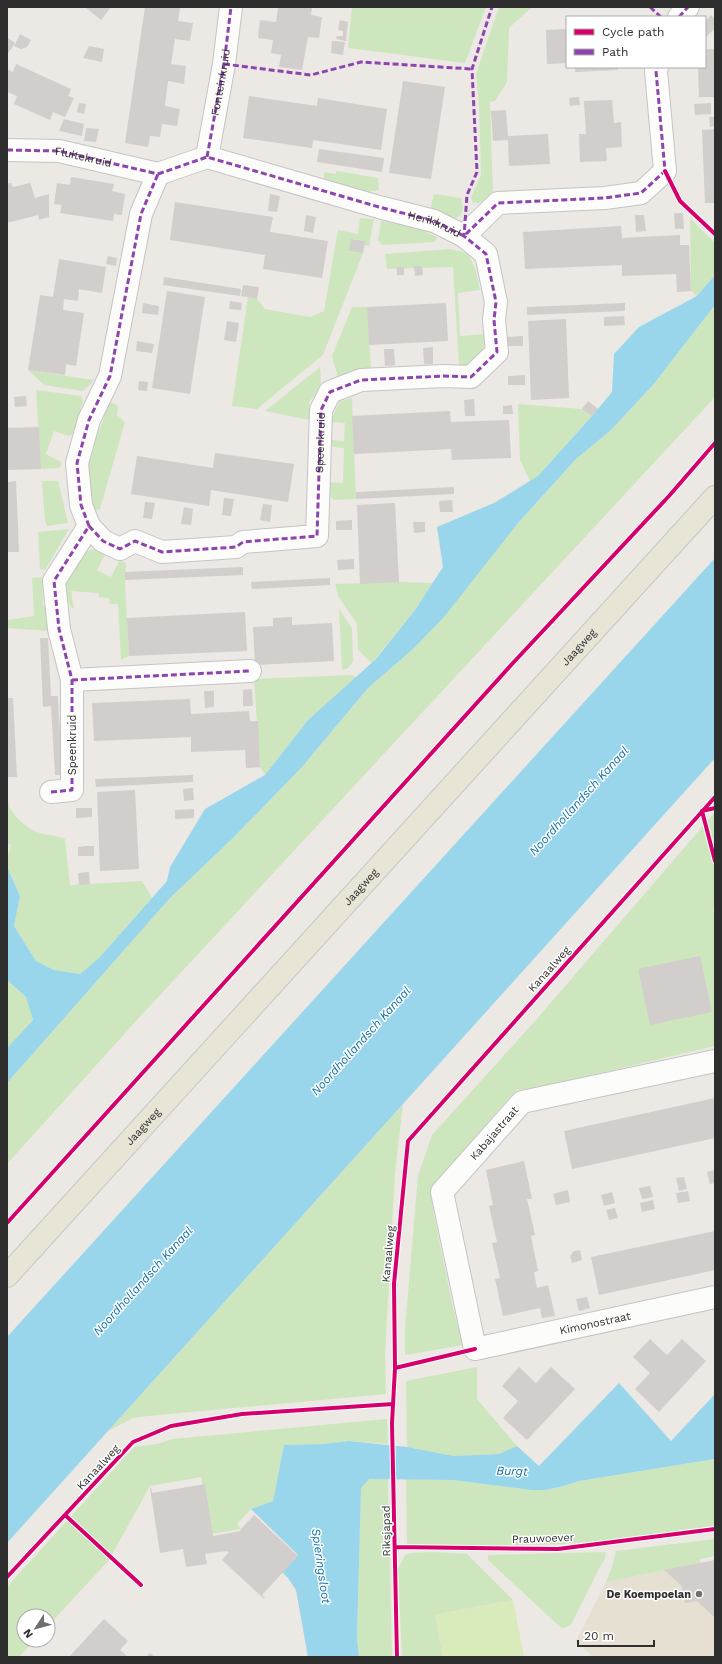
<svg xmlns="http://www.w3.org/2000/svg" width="722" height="1664" viewBox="0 0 722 1664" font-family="'Work Sans',sans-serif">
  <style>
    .education { fill: #e6e0d3 }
    .green { fill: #cee6be }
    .pitch { fill: #d9eabb }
    .water { fill: #99d6ec }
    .building { fill: #d1cecb }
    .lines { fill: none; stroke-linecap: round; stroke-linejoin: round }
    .minor-casing { stroke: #c5c4c5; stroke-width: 24 }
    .major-casing { stroke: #c6c5c4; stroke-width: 24 }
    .minor { stroke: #fcfcfb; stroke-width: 22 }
    .major { stroke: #e8e4d6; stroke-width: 22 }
    .quiet { stroke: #8e44ad; stroke-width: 3; stroke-dasharray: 6 3; stroke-linecap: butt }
    .cycleway-casing { stroke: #fff; stroke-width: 6 }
    .cycleway { stroke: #d6006c; stroke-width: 4 }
    .poi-dot { fill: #706f6e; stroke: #fff; stroke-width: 1.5 }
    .labels { text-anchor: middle; stroke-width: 3; stroke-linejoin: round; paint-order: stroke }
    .street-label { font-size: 11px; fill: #2e2e2e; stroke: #fff }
    .poi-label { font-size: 11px; font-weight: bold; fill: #2e2e2e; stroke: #fff; text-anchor: end }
    .water-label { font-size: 12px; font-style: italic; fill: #0d6fa3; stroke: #fff }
  </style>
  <rect width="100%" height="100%" fill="#ece8e4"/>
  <!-- education -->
  <path class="education" d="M715,1560V1657H593L576,1641L606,1582Z"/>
  <!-- green -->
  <path class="green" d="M352,7H486L465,63L348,48Z
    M499,7H532L509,28L507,82L495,101L490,102L493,197L478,203H473L471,197L481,175L479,104L476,74Z
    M337,171L378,178L379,190L366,192L324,183V172L335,174Z
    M434,194L461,198L463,208L461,215L454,219L430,211Z
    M360,218L374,219L369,246L364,245L365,241L351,239L349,251L363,253L323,355L257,409L232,406L248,297L257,299L265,309L310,317L324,311L338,230L358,234Z
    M690,218L715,243V275L697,296L691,291Z
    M381,221L414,226L437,237L435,242L382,245L378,240Z
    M449,249L468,253L476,271L480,290L458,293L460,336L485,334C485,353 478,365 459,366L453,267L387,269L385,254Z
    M715,305V397L136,1021L7,1164V1083L170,898L233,838L302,767L368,688L412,650L518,523L576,459L611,430L653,385Z
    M352,307H367L371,369L339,381L332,356Z
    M320,367L321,381L319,390L309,402V420L265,411Z
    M28,370L93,380L91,384L82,391L44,385Z
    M36,390L81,396L83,401L74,429V434L68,436L54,431L46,454L61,462V466L58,468L41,469Z
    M352,398L356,499L334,500L327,493V482L343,483L344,448L328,446L329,440L344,441L345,423L330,422L339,402Z
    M112,403L116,404L118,408L117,415L125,422L100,509L94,511L85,480L89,451H91L104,418L103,415L107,405Z
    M518,404L582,409L592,416L538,476L530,481L520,460Z
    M42,481H58L68,523L47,526L45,521Z
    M69,529L45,570L40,569L38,532Z
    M97,549L106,553L97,570L111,577L120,560L126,563L125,580L129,656L121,660L118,604H110L109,598L99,597V593L71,591L74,609L71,607L65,595L64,583L86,551Z
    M42,577L43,604L51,621L48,631L7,628V620L34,616L32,578Z
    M399,582L433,583L415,610L372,663L358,650L357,624L338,596L335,584Z
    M339,609L352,628L353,662L348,668L342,670Z
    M352,675L356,677L308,720L265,775L260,767L254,679Z
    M7,797C9,813 23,826 37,832C46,835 56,835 65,839L70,885L142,881L152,898L99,958L80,974L54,970L36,961L14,926L20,896L7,867V859L11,845L7,843Z
    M715,812V904L713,909L715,919V1046L532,1089L516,1090L434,1184L436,1200L433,1210L453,1308L463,1345L405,1355V1329L418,1176L432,1135L535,1021Z
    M7,980L26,997L33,1020L7,1048Z
    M403,1104L395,1173L385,1356L386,1394L148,1416L133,1418L108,1431Z
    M477,1367V1399L517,1446L499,1454L454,1456L407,1447L406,1381Z
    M387,1419L388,1444L349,1441L323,1444L284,1445L273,1501L251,1509L237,1524L241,1529L211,1534L201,1477L150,1486L109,1560L48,1626V1616H24V1640H35L19,1657H7V1587L134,1447L157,1444L172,1439Z
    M715,1459V1525L665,1536L562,1544L447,1547L407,1544L406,1479L453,1480L531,1490H545L560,1487L579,1481Z
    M369,1478L388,1479L392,1657H359L357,1638L361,1488Z
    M715,1539V1556L700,1559V1563L606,1582L611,1570L616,1551Z
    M432,1552L467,1554L513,1600L439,1614H435L443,1657H402L398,1569L405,1555L411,1553Z
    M604,1552L606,1553L605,1559L599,1568L571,1625L564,1628L560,1627L488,1560V1555Z"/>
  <!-- pitch -->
  <path class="pitch" d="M513,1600L524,1657H443L435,1614H439Z"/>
  <!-- water -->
  <path class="water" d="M715,275V305L653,385L611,430L576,459L518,523L444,617L412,650L368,688L302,767L233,838L170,898L7,1083V1048L33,1020L26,997L7,980V867L20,896L14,926L36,961L54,970L80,974L99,958L167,881L170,867L205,809L265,775L308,720L376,659L415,610L443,567L437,527L494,503L538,476L592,416L612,392L614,354L639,327L697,296Z
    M715,558V758L7,1543V1337Z
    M619,1383L671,1441L715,1394V1459L579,1481L560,1487L545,1490H531L453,1480L369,1479L361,1488L357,1638L359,1657H308L296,1590L288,1578L282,1572L298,1555L251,1509L273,1501L284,1445L323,1444L349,1441L407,1447L454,1456L499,1454L517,1446L539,1466Z"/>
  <!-- building -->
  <path class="building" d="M85,7H111L101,20Z
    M145,7L180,8L178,21L193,23L190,41L175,39L171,64L186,66L184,84L168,81L165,106L180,109L177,126L162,124L160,137L150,136L148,147L125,143Z
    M278,7H312L311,15L322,17L319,38L308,37L302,70L279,67L281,55L271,53L273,40L258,38L260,20L276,22Z
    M711,15L715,19V28L705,38V22Z
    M340,20L348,22L346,41L336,39L337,36H343V31L338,30Z
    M567,29V63L547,64L546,30Z
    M20,34L31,40L27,47L21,49L14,46Z
    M7,37L15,43L7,55Z
    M332,41L345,42L343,55L331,53Z
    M89,46L104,49L102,62L83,58Z
    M705,49H715V97H699L698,67H705Z
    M16,64L71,89L68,96L74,98L65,117L53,112L50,120L14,104L17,96L7,92V69L13,72Z
    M575,67H617L618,70L575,72Z
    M403,81L445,87L431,179L389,173Z
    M249,96L317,106L318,98L387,109L381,150L313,140L312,148L243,138Z
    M579,97L580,105L570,106L569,98Z
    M612,100L614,123L621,122L622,147L606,148L607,161L580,162L579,134H586L584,101Z
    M79,103L86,104L84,114L77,112Z
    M711,103V114L695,115L694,104Z
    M506,110L508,136L548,134L550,164L509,166L508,140L493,141L491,111Z
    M709,117H715V126L710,127Z
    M64,119L84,124L82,136L59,131Z
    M86,128L99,129L96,142L84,141Z
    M715,129V203H705L702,130Z
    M319,149L384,158L382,172L317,162Z
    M71,177L114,184L112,191L125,194L122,215L114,214L113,221L60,213L62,205L54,204L57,183L70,185Z
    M11,183L13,187L30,183L35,198L49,194V217L39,220L38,215L7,223V184Z
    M270,194L280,196L277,212L268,211Z
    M175,202L273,217L270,232L328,241L322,278L263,269L265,255L170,240Z
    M674,213H683L684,229H675Z
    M306,215L316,217L313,233L304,231Z
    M635,215H644L646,231L636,232Z
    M621,226L622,238L680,235V245H689L691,291L677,292L676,274L622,276V265L525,269L523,232Z
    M351,239L365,241L363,253L349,251Z
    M108,256L117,258L116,266L106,264Z
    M59,259L106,267L102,293L79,289L78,301L64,299L63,310L84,313L76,366L66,364L65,375L28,370L40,295L53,297Z
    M414,266H422L423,275L415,276Z
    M397,267H404V275H397Z
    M164,277L241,289L240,296L163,285Z
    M243,285L259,287L257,299L241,296Z
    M167,291L205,297L190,394L152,388Z
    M230,301L242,303L241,310L229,309Z
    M143,303L159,306L158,315L142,313Z
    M446,303L448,341L369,345L367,307Z
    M625,303V311L527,315V307Z
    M624,316L625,325L604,326V317Z
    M566,319L569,398L531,400L528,321Z
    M227,321L239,323L236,342L224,340Z
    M523,336V346H507L506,337Z
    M137,341L154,344L152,353L136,351Z
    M433,347V364H424L423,348Z
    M384,349H394L395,365L385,366Z
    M525,375V385H508V376Z
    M139,381L148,382L147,391L138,390Z
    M26,396L27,406L15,407L14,397Z
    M474,399L475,416H465L464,400Z
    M588,401L598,409L592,416L582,409Z
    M512,405L513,414H503V406Z
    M450,411L451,422L509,420L511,458L452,460L451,449L354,454L352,416Z
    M39,427L41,469L7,470V428Z
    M215,453L294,464L288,502L211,490L209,506L131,494L137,456L213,468Z
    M16,481L19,552H7V482Z
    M454,487V494L356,499V492Z
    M224,498L234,499L231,516L222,515Z
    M452,500L453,512H440L439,501Z
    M145,502L155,503L152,519L143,518Z
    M395,503L399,582L360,584L357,505Z
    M263,504L272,505L270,522L260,520Z
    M184,507L193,509L191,525L181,524Z
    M352,520V530H336V521Z
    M413,522H425V532L414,533Z
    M354,559V569L338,570L337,560Z
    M243,567V575L125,580V572Z
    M330,578V585L252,589L251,582Z
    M245,612L247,651L129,656L127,618Z
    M292,617V625L332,623L334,661L255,665L253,627L273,626V618Z
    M40,638H48L51,696H58L62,775H55L51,706L43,707Z
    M252,689L253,706H243V690Z
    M204,691H214V707L205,708Z
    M7,698H13L17,777H7Z
    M190,699L191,714L249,711L250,721H258L260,767L246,768L245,750L191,752V737L94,741L92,703Z
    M193,775V782L96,787L95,779Z
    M193,788L194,800L184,801L183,789Z
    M135,790L139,869L100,871L97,792Z
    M76,808H92V817L76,818Z
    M194,809V818L175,819V810Z
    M86,846H94V856H78V847Z
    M89,872L90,884L79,885L78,873Z
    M700,956L712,1012L650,1025L638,969Z
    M715,1098V1138L572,1169L564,1131Z
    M524,1161L532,1199H527L535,1235L531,1236L538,1271L534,1272L537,1288L548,1285L555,1316L542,1318L540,1308L503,1316L495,1279L500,1278L492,1243L497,1242L489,1206L493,1205L486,1170Z
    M715,1170V1183L710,1184L707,1172Z
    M684,1177L687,1189L679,1191L676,1178Z
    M650,1186L653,1197L642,1199L639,1188Z
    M568,1190L570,1202L556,1205L553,1194Z
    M688,1191L690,1201L678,1203L676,1193Z
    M612,1192L615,1203L604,1206L601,1195Z
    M653,1200L655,1209L642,1212L640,1203Z
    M615,1208L618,1218L609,1220L606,1210Z
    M715,1231V1270L599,1295L591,1257Z
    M580,1250L582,1260L572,1263L570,1256L574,1251Z
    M587,1297L590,1308L579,1311L576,1299Z
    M650,1339L667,1355L682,1339L706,1361L659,1412L635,1389L650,1373L633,1357Z
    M519,1367L536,1383L551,1367L575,1389L527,1440L503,1418L518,1401L502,1386Z
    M205,1484L213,1536L241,1531L240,1530L254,1515L298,1556L262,1595L265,1598L264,1599L222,1560L229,1552L227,1551L205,1554L207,1564L186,1567L183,1549L160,1553L150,1488L151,1487L152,1493Z
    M715,1560V1618L697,1601L685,1603L682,1586L664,1570Z
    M104,1619L128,1641L120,1650L128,1657H69Z
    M150,1653L155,1657H146Z"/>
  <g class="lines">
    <!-- minor casing -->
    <g class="minor-casing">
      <g id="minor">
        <path d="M679,17L688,7"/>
        <path id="s1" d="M7,150L59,151L158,174"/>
        <path d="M207,157L224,64L231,7"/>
        <path id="s2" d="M158,174L207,157L379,207L434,221L464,236L498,203L605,198L641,193L665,171L656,71L657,67"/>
        <path d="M89,526L103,541L120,549L135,541L162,552L236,547L243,542L317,536L321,410L330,392L361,380L444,376L471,377L497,352L494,320L496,302L486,254L464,236"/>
        <path d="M72,680L250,671"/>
        <path d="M51,792L72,790V680L59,629L54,581L89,526L81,505L77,463L89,420L110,376L141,214L158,174"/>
        <path id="s3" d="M715,1061L522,1102L442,1192L475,1349L715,1297"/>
      </g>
    </g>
    <!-- major casing -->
    <g class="major-casing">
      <g id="major">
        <path id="s4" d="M7,1276L715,497"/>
      </g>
    </g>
    <!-- minor -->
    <use href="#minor" class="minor"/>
    <!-- major -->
    <use href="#major" class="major"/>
    <!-- quiet -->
    <g class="quiet">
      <path d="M650,7L661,17"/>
      <path d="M679,17L688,7"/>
      <path d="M224,64L311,75L361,62L472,69"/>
      <path d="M7,150L59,151L158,174"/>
      <path id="s5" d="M207,157L224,64L231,7"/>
      <path d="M158,174L207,157L379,207L434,221L464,236L498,203L605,198L641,193L665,171L656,71L657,67"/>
      <path id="s6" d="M89,526L103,541L120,549L135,541L162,552L236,547L243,542L317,536L321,410L330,392L361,380L444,376L471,377L497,352L494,320L496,302L486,254L464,236L467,195L477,172L472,69L492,7"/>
      <path d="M72,680L250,671"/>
      <path d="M51,792L72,790V680L59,629L54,581L89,526L81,505L77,463L89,420L110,376L141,214L158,174"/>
    </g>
    <!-- cycleway casing -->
    <g class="cycleway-casing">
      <path id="cycleway" d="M665,171L680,201L715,234
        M715,808L702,811L715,861
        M7,1223L512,664L669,496L715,443
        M395,1368L475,1349
        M65,1515L141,1585
        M395,1547L558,1549L715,1529
        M7,1577L133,1442L171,1426L242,1414L393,1404
        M397,1657L392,1423L395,1368L394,1284L408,1141L715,797"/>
    </g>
    <!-- cycleway -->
    <use href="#cycleway" class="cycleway"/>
  </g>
  <!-- markers -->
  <circle class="poi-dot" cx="699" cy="1594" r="4"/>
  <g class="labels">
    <!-- street labels -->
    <g class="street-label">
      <text dy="4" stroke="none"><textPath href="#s5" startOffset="76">Fonteinkruid</textPath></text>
      <text dy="4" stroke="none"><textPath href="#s1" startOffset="77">Fluitekruid</textPath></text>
      <text dy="4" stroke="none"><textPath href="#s2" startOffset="289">Herikkruid</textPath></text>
      <text dy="4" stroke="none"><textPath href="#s6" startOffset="336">Speenkruid</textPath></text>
      <text dy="4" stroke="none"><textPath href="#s4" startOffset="850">Jaagweg</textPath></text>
      <text transform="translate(72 745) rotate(-90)" y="4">Speenkruid</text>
      <text dy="4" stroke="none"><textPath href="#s4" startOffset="526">Jaagweg</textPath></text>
      <text transform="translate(549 969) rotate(-48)" y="4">Kanaalweg</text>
      <text dy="4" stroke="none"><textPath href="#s4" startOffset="202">Jaagweg</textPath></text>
      <text transform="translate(494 1133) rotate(-49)" y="4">Kabajastraat</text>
      <text transform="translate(388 1254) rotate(-85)" y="4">Kanaalweg</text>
      <text dy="4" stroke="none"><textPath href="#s3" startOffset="601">Kimonostraat</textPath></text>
      <text transform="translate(98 1467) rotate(-47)" y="4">Kanaalweg</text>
      <text transform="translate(386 1531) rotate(-91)" y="4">Riksjapad</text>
      <text transform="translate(543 1538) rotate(-2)" y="4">Prauwoever</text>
    </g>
    <!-- poi labels -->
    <g class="poi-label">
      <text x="691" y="1598">De Koempoelan</text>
    </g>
    <!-- water labels -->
    <g class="water-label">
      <text transform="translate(579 801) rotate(-48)" y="4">Noordhollandsch Kanaal</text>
      <text transform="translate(361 1041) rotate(-48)" y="4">Noordhollandsch Kanaal</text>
      <text transform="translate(143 1281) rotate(-48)" y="4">Noordhollandsch Kanaal</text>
      <text transform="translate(512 1471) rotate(2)" y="4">Burgt</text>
      <text transform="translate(321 1566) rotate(82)" y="4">Spieringsloot</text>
    </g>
  </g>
  <!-- border -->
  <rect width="722" height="1664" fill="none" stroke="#2e2e2e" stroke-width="16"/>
  <!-- legend -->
  <rect x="566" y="16" width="140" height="52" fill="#ffffff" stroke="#ababab"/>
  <rect x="574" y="29" width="20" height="6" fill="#d6006c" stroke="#ababab"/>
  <text x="602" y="36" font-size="12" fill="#2e2e2e">Cycle path</text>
  <rect x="574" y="49" width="20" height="6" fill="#8e44ad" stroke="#ababab"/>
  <text x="602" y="56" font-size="12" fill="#2e2e2e">Path</text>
  <!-- north arrow -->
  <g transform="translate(36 1628) rotate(234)"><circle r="19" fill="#ffffff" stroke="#ababab"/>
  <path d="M0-3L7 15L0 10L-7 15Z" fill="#706f6e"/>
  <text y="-6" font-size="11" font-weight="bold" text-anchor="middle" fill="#2e2e2e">N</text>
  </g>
  <!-- scale -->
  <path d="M578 1640v6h76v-6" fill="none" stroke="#2e2e2e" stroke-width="2"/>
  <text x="584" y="1640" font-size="12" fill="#2e2e2e" stroke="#ffffff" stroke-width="3" paint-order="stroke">20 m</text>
</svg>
